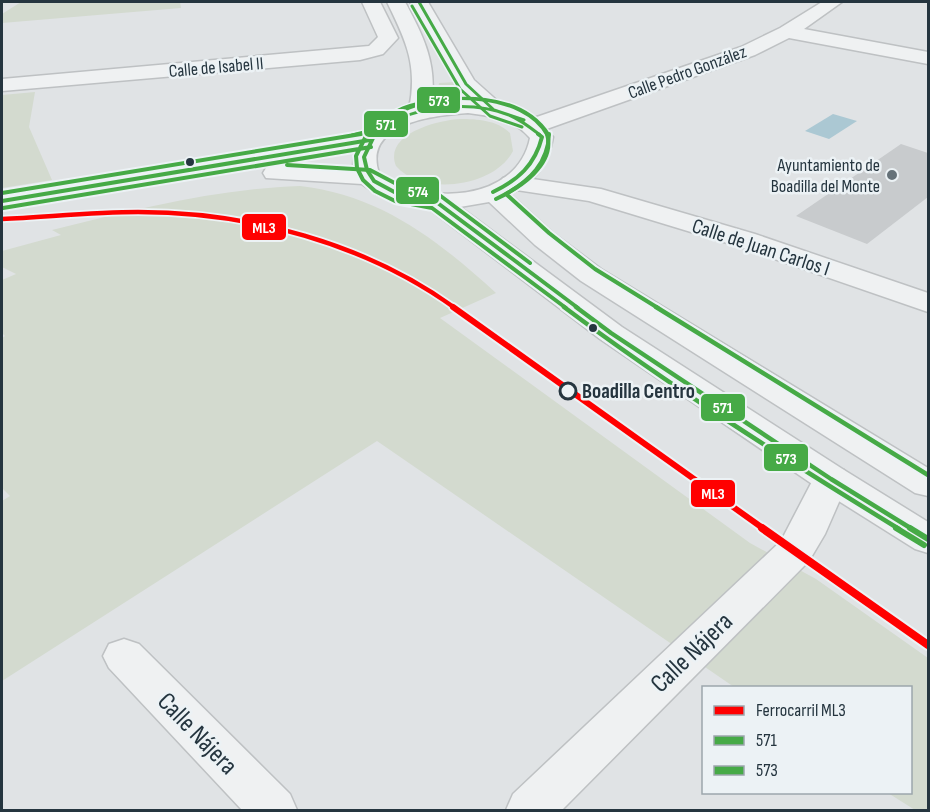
<svg xmlns="http://www.w3.org/2000/svg" width="930" height="812" viewBox="0 0 930 812" font-family="'Sofia Sans Condensed',sans-serif">
  <style>
    .green { fill: #d3dacf }
    .water { fill: #abc8d3 }
    .building { fill: #c8cbcd }
    .lines { fill: none; stroke-linecap: round; stroke-linejoin: round }
    .minor-casing { stroke: #bec1c3; stroke-width: 3 }
    .tertiary-casing { stroke: #bec1c3; stroke-width: 3 }
    .minor { fill: #eff1f2; fill-rule: evenodd }
    .tertiary { fill: #eff1f2; fill-rule: evenodd }
    .bus-1-far3-casing { stroke: #ecf2f5; stroke-width: 6 }
    .bus-1-far2-casing { stroke: #ecf2f5; stroke-width: 8 }
    .bus-1-far1-casing { stroke: #ecf2f5; stroke-width: 9 }
    .bus-1-casing { stroke: #ecf2f5; stroke-width: 10 }
    .bus-2-far3-casing { stroke: #ecf2f5; stroke-width: 6 }
    .bus-2-far2-casing { stroke: #ecf2f5; stroke-width: 8 }
    .bus-2-far1-casing { stroke: #ecf2f5; stroke-width: 9 }
    .bus-2-casing { stroke: #ecf2f5; stroke-width: 10 }
    .bus-3-far2-casing { stroke: #ecf2f5; stroke-width: 6 }
    .bus-3-far1-casing { stroke: #ecf2f5; stroke-width: 8 }
    .bus-3-casing { stroke: #ecf2f5; stroke-width: 9 }
    .bus-1-far3 { stroke: #46aa46; stroke-width: 3 }
    .bus-1-far2 { stroke: #46aa46; stroke-width: 4 }
    .bus-1-far1 { stroke: #46aa46; stroke-width: 4.5 }
    .bus-1 { stroke: #46aa46; stroke-width: 6 }
    .bus-2-far3 { stroke: #46aa46; stroke-width: 3 }
    .bus-2-far2 { stroke: #46aa46; stroke-width: 4 }
    .bus-2-far1 { stroke: #46aa46; stroke-width: 4.5 }
    .bus-2 { stroke: #46aa46; stroke-width: 6 }
    .bus-3-far2 { stroke: #46aa46; stroke-width: 3 }
    .bus-3-far1 { stroke: #46aa46; stroke-width: 4 }
    .bus-3 { stroke: #46aa46; stroke-width: 4.5 }
    .rail-1-far2-casing { stroke: #ecf2f5; stroke-width: 8 }
    .rail-1-far1-casing { stroke: #ecf2f5; stroke-width: 10 }
    .rail-1-casing { stroke: #ecf2f5; stroke-width: 12 }
    .rail-1-far2 { stroke: #f00; stroke-width: 4.5 }
    .rail-1-far1 { stroke: #f00; stroke-width: 6 }
    .rail-1 { stroke: #f00; stroke-width: 8 }
    .bus-dot { fill: #25353f; stroke: #ecf2f5; stroke-width: 2 }
    .poi-dot { fill: #667279; stroke: #ecf2f5; stroke-width: 2 }
    .stop-dot { fill: #ecf2f5; stroke: #25353f; stroke-width: 3 }
    .labels { text-anchor: middle; stroke-width: 5; stroke-linejoin: round; paint-order: stroke }
    .far-street-label { font-size: 18px; fill: #25353f; stroke: #ecf2f5 }
    .far-poi-label { font-size: 18px; fill: #25353f; stroke: #ecf2f5; text-anchor: end }
    .street-label { font-size: 21px; fill: #25353f; stroke: #ecf2f5 }
    .stop-label { font-size: 21px; font-weight: bold; fill: #25353f; stroke: #ecf2f5; text-anchor: start }
    .near-street-label { font-size: 26px; fill: #25353f; stroke: #ecf2f5 }
    .line-badge { stroke: #ecf2f5; stroke-width: 2 }
    .badge-label { font-size: 16px; text-anchor: middle; font-weight: bold; fill: #fff }
  </style>
  <rect width="100%" height="100%" fill="#e0e3e5"/>
  <!-- green -->
  <path class="green" d="M21,2H180L181,8L2,23V14Z
    M456,82L470,100L436,101L439,83Z
    M35,92L29,127L52,180L2,188V95Z
    M460,119C477,119 497,120 510,133L513,151C495,187 423,197 396,166C383,134 438,120 460,119Z
    M300,186C380,195 438,240 496,293L440,318L750,543L816,579L928,658V810H915L888,793L910,792V688L734,687L377,441L2,681V501L10,496L2,488V338L5,336L2,333V280L16,274L2,267V251L61,235L52,230C134,210 215,189 300,186Z"/>
  <!-- water -->
  <path class="water" d="M833,114L857,121L829,139L805,131Z"/>
  <!-- building -->
  <path class="building" d="M901,144L928,153V197L867,244L796,216Z"/>
  <g class="lines">
    <!-- minor casing -->
    <g class="minor-casing">
      <path id="minor" d="M362,2H380L398,38L383,54L360,60L2,91V79L369,46L378,37Z
        M822,2H842L804,29L928,52V64L789,38L755,55L541,131L533,133L525,131L522,126L525,121L741,47L780,28Z
        M512,176L601,189L755,234L928,293V312L737,246L589,201L503,188L500,183L503,178Z
        M831,467L844,470L849,479L825,534L809,561L562,810H506L513,794L781,541L818,470Z
        M124,639L139,644L290,794L297,810H242L109,668L103,656L109,644Z"/>
    </g>
    <!-- tertiary casing -->
    <g class="tertiary-casing">
      <path id="tertiary" d="M387,2H405C423,35 438,65 431,104L471,100L456,84L410,2H428L474,80L502,105L535,118L553,137C549,163 535,183 510,194L553,233L601,269L928,468V496L915,493L581,281L535,245L489,202L460,207L622,327L844,470L928,522V553L915,549L818,488L600,339L428,208L395,202L376,194L362,184L266,178L263,173L266,168C294,161 325,167 353,169L354,150L2,208V193L363,134L382,119L409,109C418,65 406,41 387,2ZM468,113C491,116 514,119 530,138C517,203 424,206 379,173C362,123 435,115 468,113Z"/>
    </g>
    <!-- minor -->
    <use href="#minor" class="minor"/>
    <!-- tertiary -->
    <use href="#tertiary" class="tertiary"/>
    <!-- bus-1-far3 casing -->
    <g class="bus-1-far3-casing">
      <path id="bus-1-far3" d="M419,2L466,84L494,110L524,120
        M373,135C406,106 468,99 509,115C521,120 531,128 540,135"/>
    </g>
    <!-- bus-1-far2 casing -->
    <g class="bus-1-far2-casing">
      <path id="bus-1-far2" d="M375,134L364,157L367,170L374,181L398,194L435,201L578,308
        M493,192C518,180 535,165 542,137L538,134
        M2,201L370,140"/>
    </g>
    <!-- bus-1-far1 casing -->
    <g class="bus-1-far1-casing">
      <path id="bus-1-far1" d="M576,307L611,333L831,479L912,529"/>
    </g>
    <!-- bus-1 casing -->
    <g class="bus-1-casing">
      <path id="bus-1" d="M910,528L928,539"/>
    </g>
    <!-- bus-2-far3 casing -->
    <g class="bus-2-far3-casing">
      <path id="bus-2-far3" d="M412,6L460,89L490,116L522,127
        M366,135C376,124 388,114 403,108C442,93 524,92 547,135"/>
    </g>
    <!-- bus-2-far2 casing -->
    <g class="bus-2-far2-casing">
      <path id="bus-2-far2" d="M367,134L356,156L357,168L363,180L375,191L395,201L432,208L566,308
        M496,199C519,188 556,165 547,134
        M3,208L371,147"/>
    </g>
    <!-- bus-2-far1 casing -->
    <g class="bus-2-far1-casing">
      <path id="bus-2-far1" d="M564,307C671,387 785,459 899,529"/>
    </g>
    <!-- bus-2 casing -->
    <g class="bus-2-casing">
      <path id="bus-2" d="M896,528L924,545"/>
    </g>
    <!-- bus-3-far2 casing -->
    <g class="bus-3-far2-casing">
      <path id="bus-3-far2" d="M352,135C374,132 389,116 409,108C452,92 522,92 549,135"/>
    </g>
    <!-- bus-3-far1 casing -->
    <g class="bus-3-far1-casing">
      <path id="bus-3-far1" d="M549,134C548,163 530,180 506,194L549,233L595,269L658,308
        M287,165L370,170L406,189L438,194L530,263
        M2,193L361,134"/>
    </g>
    <!-- bus-3 casing -->
    <g class="bus-3-casing">
      <path id="bus-3" d="M656,307L928,475"/>
    </g>
    <!-- bus-1-far3 -->
    <use href="#bus-1-far3" class="bus-1-far3"/>
    <!-- bus-1-far2 -->
    <use href="#bus-1-far2" class="bus-1-far2"/>
    <!-- bus-1-far1 -->
    <use href="#bus-1-far1" class="bus-1-far1"/>
    <!-- bus-1 -->
    <use href="#bus-1" class="bus-1"/>
    <!-- bus-2-far3 -->
    <use href="#bus-2-far3" class="bus-2-far3"/>
    <!-- bus-2-far2 -->
    <use href="#bus-2-far2" class="bus-2-far2"/>
    <!-- bus-2-far1 -->
    <use href="#bus-2-far1" class="bus-2-far1"/>
    <!-- bus-2 -->
    <use href="#bus-2" class="bus-2"/>
    <!-- bus-3-far2 -->
    <use href="#bus-3-far2" class="bus-3-far2"/>
    <!-- bus-3-far1 -->
    <use href="#bus-3-far1" class="bus-3-far1"/>
    <!-- bus-3 -->
    <use href="#bus-3" class="bus-3"/>
    <!-- rail-1-far2 casing -->
    <g class="rail-1-far2-casing">
      <path id="rail-1-far2" d="M2,219C47,217 93,212 138,212C249,212 365,243 455,308"/>
    </g>
    <!-- rail-1-far1 casing -->
    <g class="rail-1-far1-casing">
      <path id="rail-1-far1" d="M453,307L764,529"/>
    </g>
    <!-- rail-1 casing -->
    <g class="rail-1-casing">
      <path id="rail-1" d="M762,528L928,645"/>
    </g>
    <!-- rail-1-far2 -->
    <use href="#rail-1-far2" class="rail-1-far2"/>
    <!-- rail-1-far1 -->
    <use href="#rail-1-far1" class="rail-1-far1"/>
    <!-- rail-1 -->
    <use href="#rail-1" class="rail-1"/>
  </g>
  <!-- markers -->
  <g class="bus-dot">
    <circle cx="190" cy="162" r="5"/>
    <circle cx="593" cy="328" r="5"/>
  </g>
  <circle class="poi-dot" cx="892" cy="175" r="6"/>
  <circle class="stop-dot" cx="568" cy="391" r="8"/>
  <g class="labels">
    <!-- far-street labels -->
    <g class="far-street-label">
      <text transform="translate(216 67) rotate(-5)" y="6">Calle de Isabel II</text>
      <text transform="translate(687 72) rotate(-20)" y="6">Calle Pedro González</text>
    </g>
    <!-- far-poi labels -->
    <g class="far-poi-label">
      <text x="880" y="171">Ayuntamiento de<tspan x="880" dy="21">Boadilla del Monte</tspan></text>
    </g>
    <!-- street labels -->
    <g class="street-label">
      <text transform="translate(761 247) rotate(18)" y="7">Calle de Juan Carlos I</text>
    </g>
    <!-- stop labels -->
    <g class="stop-label">
      <text x="582" y="398">Boadilla Centro</text>
    </g>
    <!-- near-street labels -->
    <g class="near-street-label">
      <text transform="translate(691 652) rotate(-44)" y="9">Calle Nájera</text>
      <text transform="translate(198 733) rotate(46)" y="9">Calle Nájera</text>
    </g>
  </g>
  <g class="line-badge">
    <rect x="416" y="86" width="45" height="28" rx="6" fill="#46aa46"/>
    <rect x="363" y="110" width="46" height="28" rx="6" fill="#46aa46"/>
    <rect x="395" y="176" width="45" height="29" rx="6" fill="#46aa46"/>
    <rect x="241" y="213" width="46" height="28" rx="6" fill="#f00"/>
    <rect x="700" y="393" width="46" height="29" rx="6" fill="#46aa46"/>
    <rect x="763" y="443" width="46" height="29" rx="6" fill="#46aa46"/>
    <rect x="690" y="479" width="46" height="29" rx="6" fill="#f00"/>
  </g>
  <g class="badge-label">
    <text x="439" y="106">573</text>
    <text x="386" y="130">571</text>
    <text x="418" y="197">574</text>
    <text x="264" y="233">ML3</text>
    <text x="723" y="413">571</text>
    <text x="786" y="464">573</text>
    <text x="713" y="499">ML3</text>
  </g>
  <!-- border -->
  <rect width="930" height="812" fill="none" stroke="#25353f" stroke-width="6"/>
  <!-- legend -->
  <rect x="702" y="686" width="210" height="108" fill="#ecf2f5" stroke="#9ca6ac" stroke-width="1.5"/>
  <rect x="714" y="706" width="30" height="9" fill="#ff0000" stroke="#9ca6ac" stroke-width="1.5"/>
  <text x="756" y="716" font-size="18" fill="#25353f">Ferrocarril ML3</text>
  <rect x="714" y="736" width="30" height="9" fill="#46aa46" stroke="#9ca6ac" stroke-width="1.5"/>
  <text x="756" y="746" font-size="18" fill="#25353f">571</text>
  <rect x="714" y="766" width="30" height="9" fill="#46aa46" stroke="#9ca6ac" stroke-width="1.5"/>
  <text x="756" y="776" font-size="18" fill="#25353f">573</text>
</svg>
